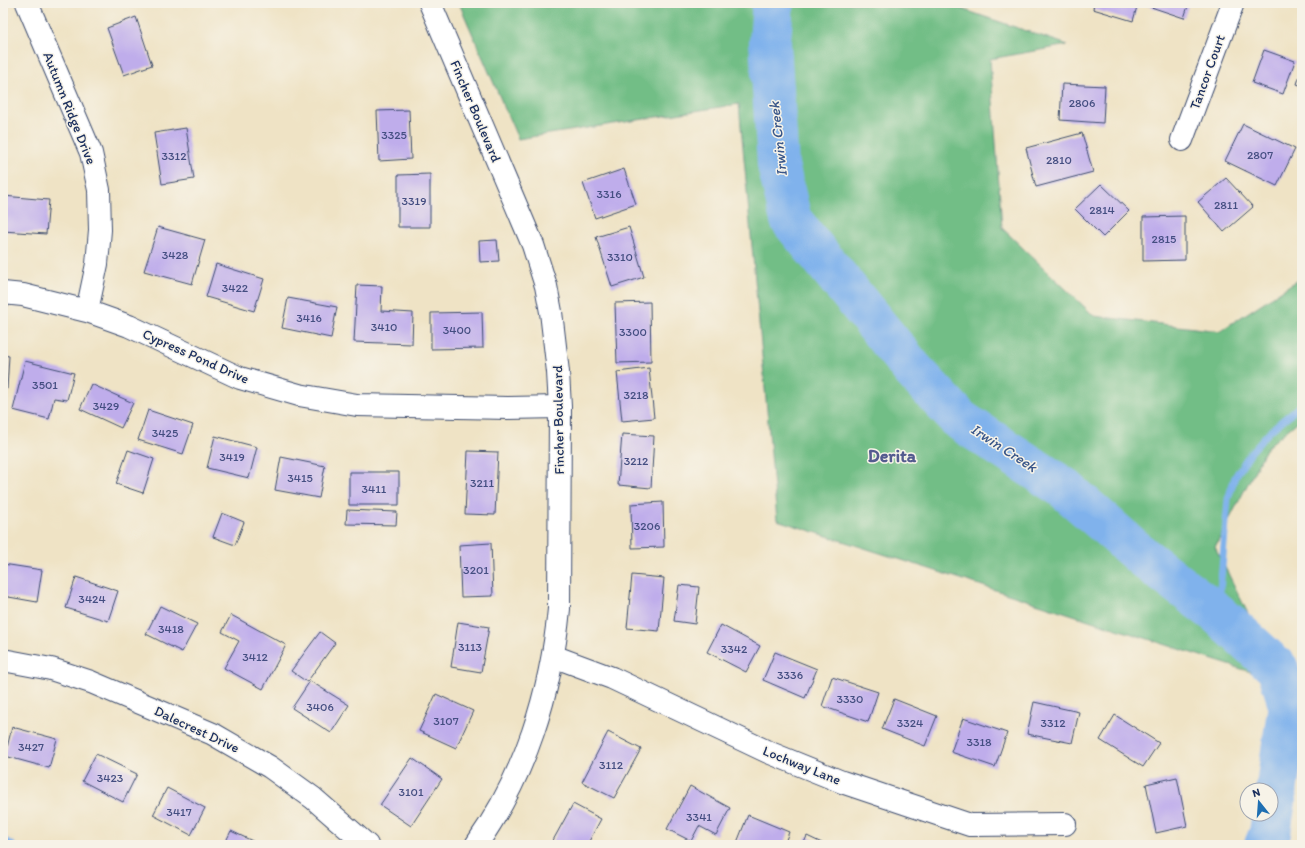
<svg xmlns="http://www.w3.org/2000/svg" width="1305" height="848" viewBox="0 0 1305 848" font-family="Itim,sans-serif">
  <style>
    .forest { fill: #72be86; stroke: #467672 }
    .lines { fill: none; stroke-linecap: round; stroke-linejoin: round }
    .stream { stroke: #80b2ec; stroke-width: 7 }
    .river { stroke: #80b2ec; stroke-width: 42 }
    .building { fill: #bfadeb }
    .minor-casing { stroke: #3b4a6d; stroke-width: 24 }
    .minor { stroke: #fff; stroke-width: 22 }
    .labels { text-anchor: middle; stroke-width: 3; stroke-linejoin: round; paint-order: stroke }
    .number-label { font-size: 12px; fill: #444e81 }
    .street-label { font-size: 14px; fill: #1b2f5e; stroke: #f7f3e8 }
    .water-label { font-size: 15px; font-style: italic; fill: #395689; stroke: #f7f3e8 }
    .district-label { font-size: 18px; font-weight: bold; fill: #545b8f; stroke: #f7f3e8 }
  </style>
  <rect width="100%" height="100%" fill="#f7f3e8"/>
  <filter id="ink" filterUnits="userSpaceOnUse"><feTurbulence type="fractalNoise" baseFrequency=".025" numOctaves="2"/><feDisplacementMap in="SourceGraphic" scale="8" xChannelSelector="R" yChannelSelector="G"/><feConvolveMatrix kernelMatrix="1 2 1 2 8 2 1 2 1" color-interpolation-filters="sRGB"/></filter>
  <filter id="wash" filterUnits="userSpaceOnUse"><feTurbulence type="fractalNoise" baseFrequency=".012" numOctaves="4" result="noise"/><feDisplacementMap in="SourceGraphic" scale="16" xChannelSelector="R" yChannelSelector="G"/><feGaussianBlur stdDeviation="0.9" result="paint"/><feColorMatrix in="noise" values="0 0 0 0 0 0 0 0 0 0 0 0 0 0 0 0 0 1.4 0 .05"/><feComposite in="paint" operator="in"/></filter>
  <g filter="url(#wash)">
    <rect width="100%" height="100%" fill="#efe3c5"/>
    <!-- forest -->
    <path class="forest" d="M459,3H944L1068,45L990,59L1002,228L1094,316L1220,331L1302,277V418L1267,447L1215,547L1282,682L777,520L739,104L518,139Z"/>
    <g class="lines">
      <!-- stream -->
      <path class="stream" d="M1218,614L1228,499L1235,477L1251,452L1270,431L1302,404
        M3,840L12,845"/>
      <!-- river -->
      <path class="river" d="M773,3L770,42L778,165L791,220L913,370L960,420L1064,488L1144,558L1218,614L1278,669L1289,704L1270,833L1265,845"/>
    </g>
    <g id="blocks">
      <!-- building -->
      <path class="building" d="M1094,3H1138L1133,21L1093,9Z
        M1149,3H1189L1184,18L1148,6Z
        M136,17L152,65L124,75L107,28Z
        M1264,50L1295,61L1283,94L1252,83Z
        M1302,69V86L1297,84Z
        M1062,84L1105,86L1103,123L1060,120Z
        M409,110L411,159L379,161L377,111Z
        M1243,124L1295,149L1277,186L1225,161Z
        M186,128L194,179L162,184L154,133Z
        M1082,133L1093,172L1036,187L1026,148Z
        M624,169L636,204L595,218L583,183Z
        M430,174V227H398V175Z
        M1226,178L1253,207L1224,232L1198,202Z
        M1101,184L1129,211L1103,237L1075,209Z
        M3,196L49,200L46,234L3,231Z
        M1185,216V260L1143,261V217Z
        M158,227L205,240L192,284L144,271Z
        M629,227L644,277L612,287L596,237Z
        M497,240L499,261L480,262L479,241Z
        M216,264L264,279L254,311L206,297Z
        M357,285L382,286L381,311L413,313L412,344L354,342Z
        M288,298L337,307L331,338L282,328Z
        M650,302L651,362L617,363L615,303Z
        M482,312L483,348L431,349V313Z
        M3,355L9,356L7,389L3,388Z
        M25,361L74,373L67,400L54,398L49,419L13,410Z
        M649,368L654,418L622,421L617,372Z
        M91,384L133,403L121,428L80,409Z
        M148,410L193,425L183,454L138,440Z
        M622,434L654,436L651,488L618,485Z
        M215,436L257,447L249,478L207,468Z
        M128,450L154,459L143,493L116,484Z
        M468,451L498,452L495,515L465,514Z
        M281,457L325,466L319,498L275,490Z
        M349,472H399V505H349Z
        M663,502L664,547L632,548L631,504Z
        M347,510L397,512L396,525L346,524Z
        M222,513L244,522L235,545L213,537Z
        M491,543L493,596L461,597L459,545Z
        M3,564L42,570L37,602L3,596Z
        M632,575L664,578L659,631L627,628Z
        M76,577L118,591L108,621L66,608Z
        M679,585L699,587L695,624L674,621Z
        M160,606L197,624L182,652L146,634Z
        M231,615L286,645L263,689L224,668L239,641L222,632Z
        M458,622L489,627L481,672L451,667Z
        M721,625L760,646L746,672L707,652Z
        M320,632L335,643L307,682L291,671Z
        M775,652L817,669L805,698L763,680Z
        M832,677L878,692L868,722L822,706Z
        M310,681L349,705L331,733L292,708Z
        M436,694L473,711L456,748L419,731Z
        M894,699L937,716L925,746L882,729Z
        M1034,702L1079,712L1072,743L1027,734Z
        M1115,715L1159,743L1143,767L1100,740Z
        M963,718L1007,733L995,767L951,752Z
        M12,727L57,739L49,768L5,756Z
        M608,732L641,749L614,798L582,782Z
        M96,754L137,774L123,802L82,781Z
        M412,758L442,779L411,826L380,805Z
        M1177,777L1187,826L1156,833L1146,784Z
        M690,786L730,808L716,835L699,826L691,841L667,829Z
        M167,788L205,808L191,835L153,815Z
        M573,804L601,819L587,845H552L551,844Z
        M748,815L789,832L784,845H736Z
        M231,831L261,845H224Z
        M807,836L826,845H803Z"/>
    </g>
  </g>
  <g filter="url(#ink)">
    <use href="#blocks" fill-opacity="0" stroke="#3b4a6d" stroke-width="1"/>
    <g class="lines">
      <!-- minor casing -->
      <g class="minor-casing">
        <path id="minor" d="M27,3L91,153L99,190L100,230L97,264L87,311
          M430,3L533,245L546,286L551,312L558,372L560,407L559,609C551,693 525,776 476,845
          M1182,140L1233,3
          M3,293L23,295L87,311L129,326L240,378L299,395L357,405L508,408L560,407
          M553,656L612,678L768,752L842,782L970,825L1065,824
          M3,660L51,669L91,682L213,734L270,767L313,798L367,845"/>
      </g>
      <!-- minor -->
      <use href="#minor" class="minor"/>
    </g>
  </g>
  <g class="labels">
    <!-- number labels -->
    <g class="number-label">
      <text x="1082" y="107">2806</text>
      <text x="394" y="139">3325</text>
      <text x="1260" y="159">2807</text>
      <text x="174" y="160">3312</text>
      <text x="1059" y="164">2810</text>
      <text x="609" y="198">3316</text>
      <text x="414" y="205">3319</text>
      <text x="1226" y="209">2811</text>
      <text x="1102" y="214">2814</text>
      <text x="1164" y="243">2815</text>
      <text x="175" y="259">3428</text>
      <text x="620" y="261">3310</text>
      <text x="235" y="292">3422</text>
      <text x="309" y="322">3416</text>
      <text x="384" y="331">3410</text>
      <text x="457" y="334">3400</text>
      <text x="633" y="336">3300</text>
      <text x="45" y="389">3501</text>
      <text x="636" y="399">3218</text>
      <text x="106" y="410">3429</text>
      <text x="165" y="437">3425</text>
      <text x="232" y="461">3419</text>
      <text x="636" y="465">3212</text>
      <text x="300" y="482">3415</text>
      <text x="482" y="487">3211</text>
      <text x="374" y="493">3411</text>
      <text x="647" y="530">3206</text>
      <text x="476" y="574">3201</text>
      <text x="92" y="603">3424</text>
      <text x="171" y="633">3418</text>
      <text x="470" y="651">3113</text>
      <text x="734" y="653">3342</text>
      <text x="255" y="661">3412</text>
      <text x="790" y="679">3336</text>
      <text x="850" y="703">3330</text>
      <text x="320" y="711">3406</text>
      <text x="446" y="725">3107</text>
      <text x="910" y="727">3324</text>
      <text x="1053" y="727">3312</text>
      <text x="979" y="746">3318</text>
      <text x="31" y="751">3427</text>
      <text x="611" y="769">3112</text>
      <text x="110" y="782">3423</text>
      <text x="411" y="796">3101</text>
      <text x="179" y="816">3417</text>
      <text x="699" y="821">3341</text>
    </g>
    <!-- street labels -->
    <g class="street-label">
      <text transform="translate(1207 72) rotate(-70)" y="5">Tancor Court</text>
      <text transform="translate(70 108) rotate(68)" y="5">Autumn Ridge Drive</text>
      <text transform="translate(476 111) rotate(67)" y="5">Fincher Boulevard</text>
      <text transform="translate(196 356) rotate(24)" y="5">Cypress Pond Drive</text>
      <text transform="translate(558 420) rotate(-91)" y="5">Fincher Boulevard</text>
      <text transform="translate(197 729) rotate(25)" y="5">Dalecrest Drive</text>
      <text transform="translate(802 765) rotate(22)" y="5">Lochway Lane</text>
    </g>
    <!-- water labels -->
    <g class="water-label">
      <text transform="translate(778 139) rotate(-96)" y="5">Irwin Creek</text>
      <text transform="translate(1004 448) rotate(33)" y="5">Irwin Creek</text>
    </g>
    <!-- district labels -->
    <g class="district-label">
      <text x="892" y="462">Derita</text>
    </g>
  </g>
  <!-- margin -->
  <rect width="1305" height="848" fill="none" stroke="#f7f3e8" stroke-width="16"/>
  <!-- north arrow -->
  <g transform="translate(1259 802) rotate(343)"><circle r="19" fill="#f7f3e8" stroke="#9fa5b1"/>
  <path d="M0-3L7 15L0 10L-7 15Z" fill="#1f6fb2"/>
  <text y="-6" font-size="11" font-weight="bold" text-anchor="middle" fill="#1b2f5e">N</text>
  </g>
</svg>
